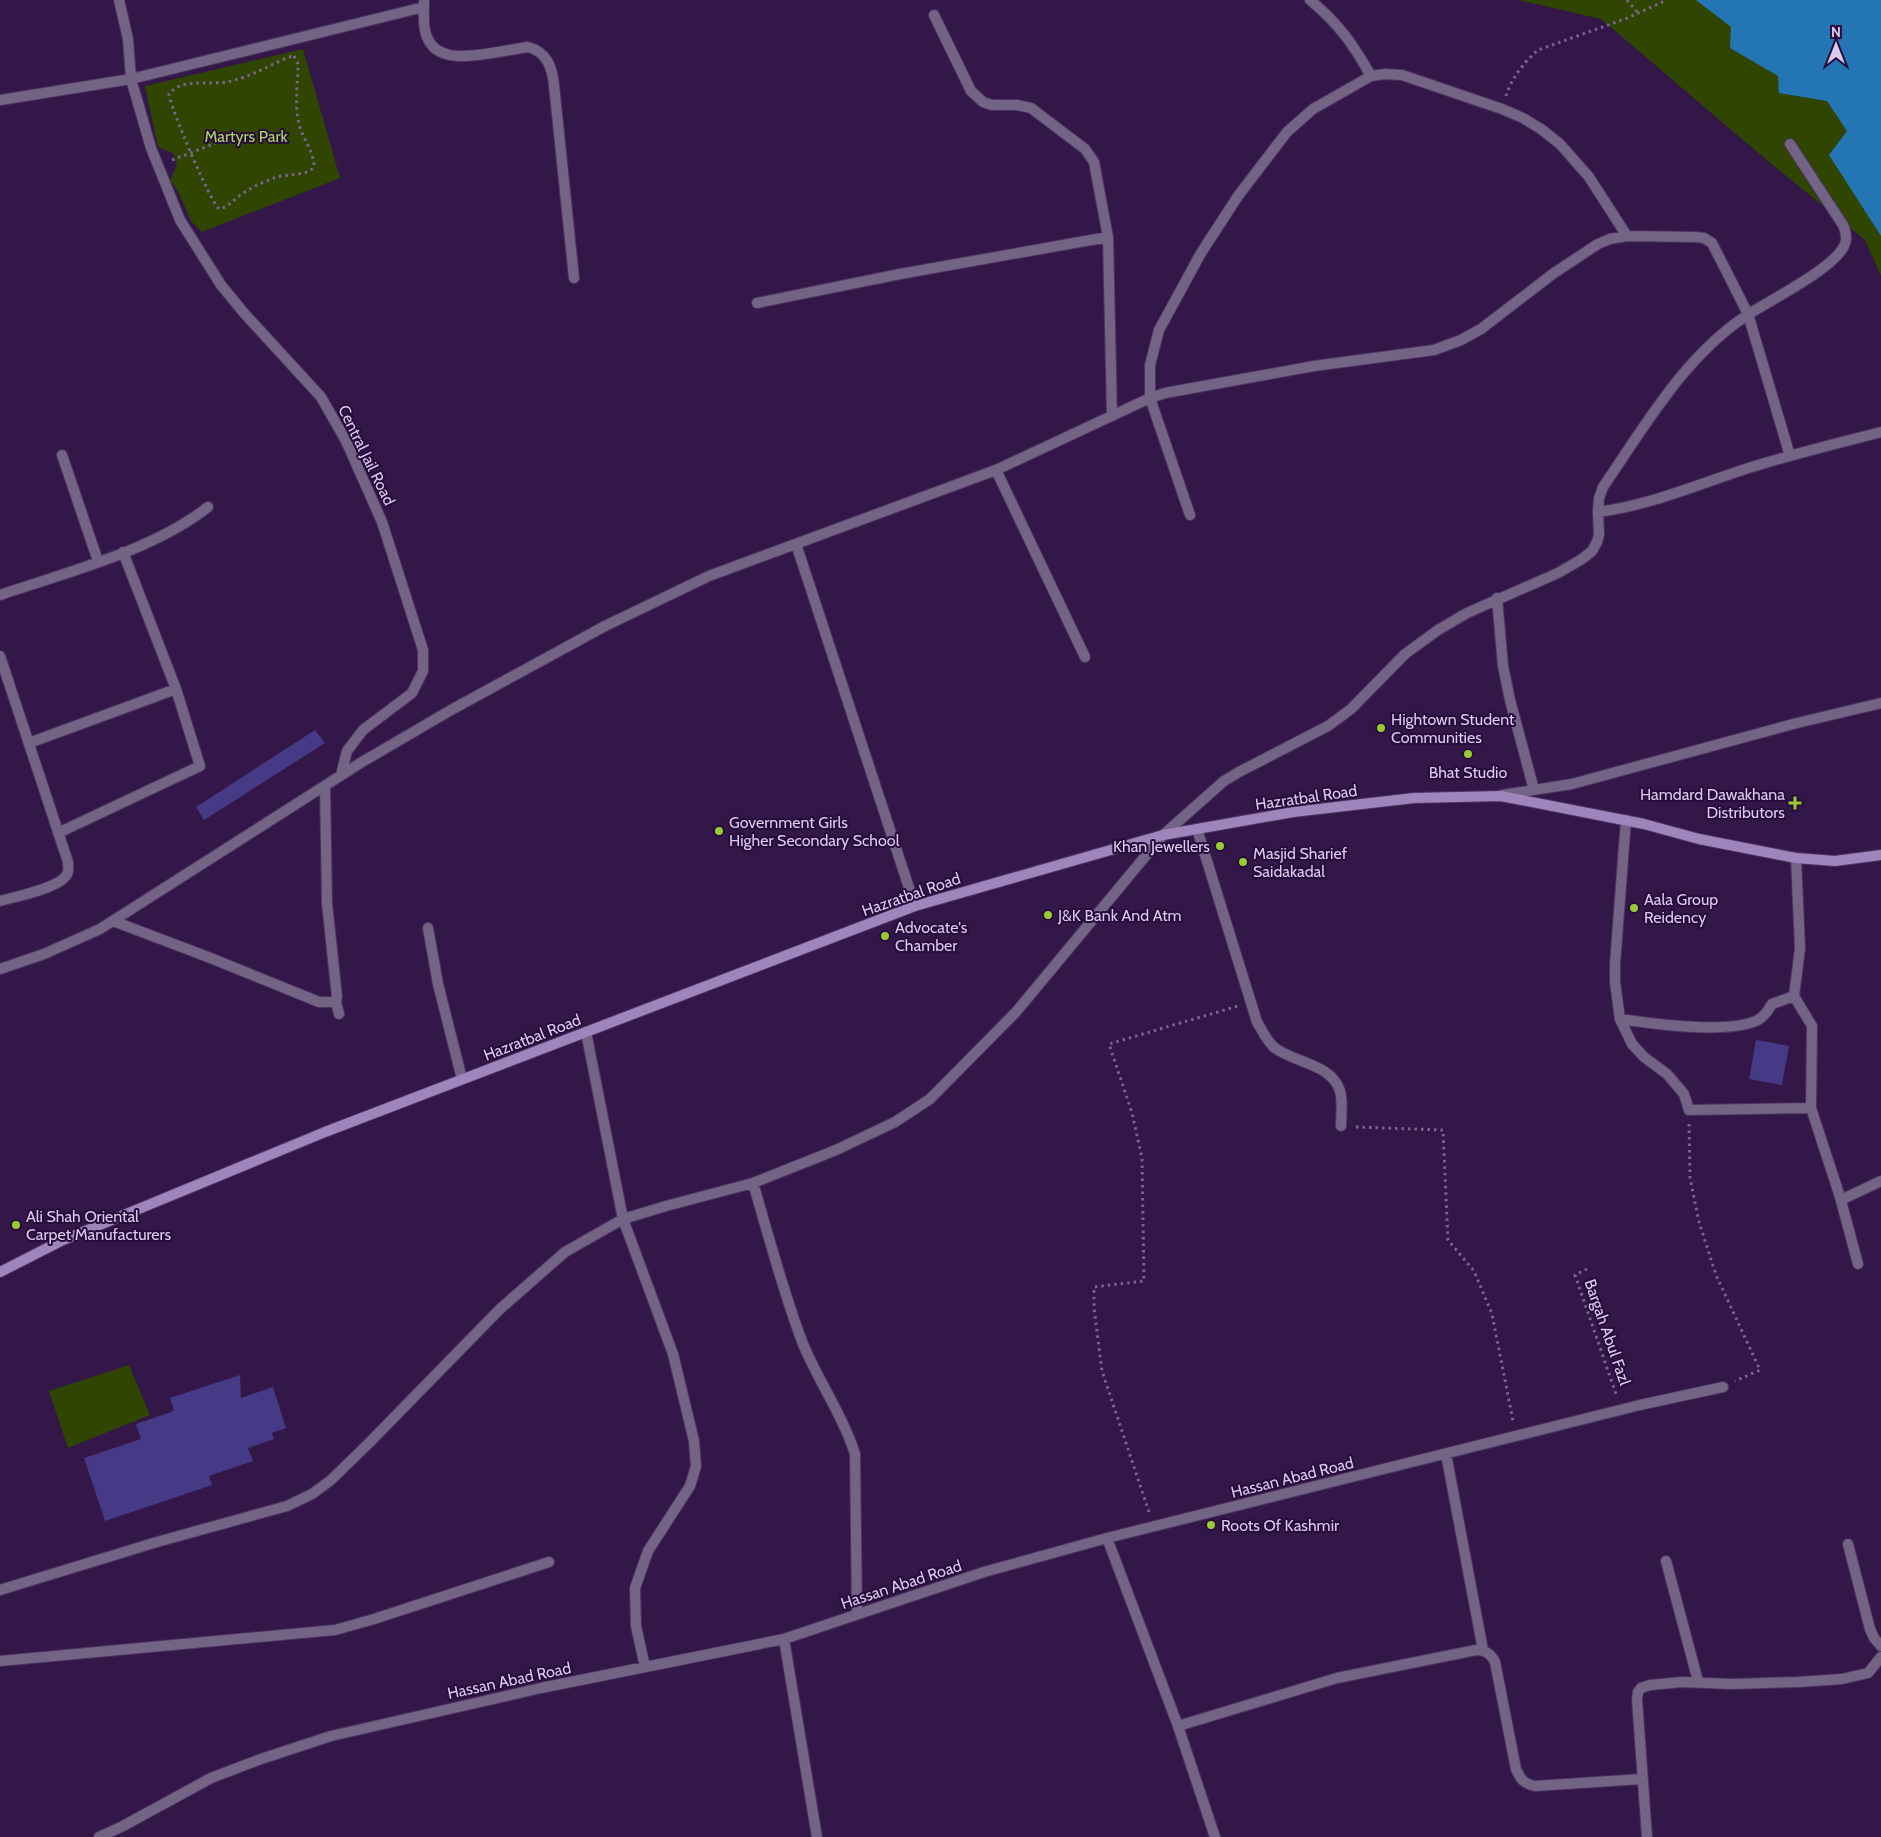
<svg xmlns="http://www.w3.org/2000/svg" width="1881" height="1837" viewBox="0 0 1881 1837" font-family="Cabin,sans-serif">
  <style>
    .green { fill: #304500 }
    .water { fill: #2375b3 }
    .building { fill: #463a87 }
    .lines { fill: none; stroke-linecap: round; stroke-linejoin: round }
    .service-casing { stroke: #4d3462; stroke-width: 12 }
    .minor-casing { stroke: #4d3462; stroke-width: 12 }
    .secondary-casing { stroke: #4d3462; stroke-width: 12 }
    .path { stroke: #7a658e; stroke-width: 3; stroke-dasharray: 2.5 4; stroke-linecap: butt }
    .service { stroke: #736385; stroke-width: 10 }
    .minor { stroke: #736385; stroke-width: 10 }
    .secondary { stroke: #9f85bb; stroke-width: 10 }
    .poi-dot { fill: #9acb34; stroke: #280c3d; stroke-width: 2 }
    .labels { text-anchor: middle; stroke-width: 4; stroke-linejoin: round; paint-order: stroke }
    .park-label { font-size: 16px; fill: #abd560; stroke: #280c3d }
    .street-label { font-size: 16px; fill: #dacbeb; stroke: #280c3d }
    .poi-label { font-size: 16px; fill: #dacbeb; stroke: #280c3d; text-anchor: start }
  </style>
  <rect width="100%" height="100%" fill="#321748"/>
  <!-- green -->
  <path class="green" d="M1518,0H1881V276L1865,240L1769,162L1601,19Z
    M303,49L340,178L202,232L191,221L178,191L170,180L177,166L173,153L158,147L145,86Z
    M129,1365L150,1415L68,1448L49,1391Z"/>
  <!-- water -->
  <path class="water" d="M1696,0H1881V236L1829,155L1847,131L1827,101L1779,93L1778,76L1730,48L1731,27Z"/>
  <!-- building -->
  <path class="building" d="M315,730L325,743L204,820L196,807Z
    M1756,1040L1789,1046L1782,1085L1749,1079Z
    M240,1375L241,1398L273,1387L286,1428L272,1433L274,1439L248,1448L253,1461L209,1476L212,1485L105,1521L84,1458L141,1439L136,1424L174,1411L170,1398Z"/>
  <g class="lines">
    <!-- service casing -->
    <g class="service-casing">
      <path id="service" d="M119,0L128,39L131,79
        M1150,398L1190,515"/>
    </g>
    <!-- minor casing -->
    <g class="minor-casing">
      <path id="minor" d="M1310,0C1339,24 1353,44 1371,76
        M424,2C424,15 422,33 431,44C436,52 449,56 458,56C478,57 507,50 528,47C547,52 552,67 554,85L574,278
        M934,15L971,91L983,102L992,105H1017L1031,108L1085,149L1094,162L1108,237L1112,416
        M131,79L151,148L180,220L221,285L244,313L321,397L346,441L382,522L423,650V671L412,693L363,730L347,751L341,775
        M0,100L131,79L424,7
        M757,303L900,274L1108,237
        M1150,398V365L1159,330L1201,253L1238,196L1287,132L1313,109L1371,76L1385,74L1402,75L1502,109L1523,118L1541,129L1560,144L1589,177L1627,236
        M62,455L98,561
        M996,470L1085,657
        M1598,512C1653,505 1703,482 1755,466C1797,453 1839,443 1881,432
        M796,544L915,906
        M0,595C67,572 152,551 208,507
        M1497,598L1503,666L1510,700L1534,790
        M0,656L68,862C68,866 69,871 67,874C61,888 14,897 0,901
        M29,743L176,689
        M1502,795L1572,784L1797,723L1881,703
        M1626,820L1615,964V982L1620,1019L1632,1044L1644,1057L1667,1074L1684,1094L1689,1110L1811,1108L1840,1197L1845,1198L1881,1181
        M1197,829L1257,1022C1262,1030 1267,1042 1275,1048C1295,1063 1332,1064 1340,1091C1343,1101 1341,1115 1341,1126
        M58,833L200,766L176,689L123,552
        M1796,858L1800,948L1794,996L1812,1026L1811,1108
        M113,921L208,957L319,1002H336L337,997L327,903L325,786
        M428,928L438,984L462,1079
        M0,969L44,954L100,929L362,762L451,710L605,626L709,576L996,470L1150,398L1165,393L1314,366L1434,350L1461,340L1481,329L1554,273L1598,244L1610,239L1627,236L1695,237L1704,238L1712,243L1748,314L1790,456
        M336,1002L339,1014
        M1620,1019C1654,1024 1725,1034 1756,1021C1763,1018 1768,1011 1772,1004L1794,996
        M586,1032L623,1219L673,1354L694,1441L696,1466L690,1486L648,1551L635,1588L636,1626L645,1667
        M753,1183C769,1237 783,1292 803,1344C819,1382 843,1416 855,1454L857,1614
        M1840,1197L1858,1264
        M1446,1454L1483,1650
        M1107,1538L1178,1726L1215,1837
        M1848,1544L1870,1629L1874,1638L1881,1646
        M1666,1561L1698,1681
        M0,1590L157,1542L287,1506L312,1494L331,1480L369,1443L500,1309L565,1252L623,1219L666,1206L753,1183L836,1150L895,1122L930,1099L1016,1012L1163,835L1224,781L1239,772L1328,726L1351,709L1405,654L1438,630L1467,613L1558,573L1582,559L1592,551L1597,542L1599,535L1598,512L1599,498L1603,487C1645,426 1685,355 1749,314C1772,299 1833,269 1844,246C1848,239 1846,232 1843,225L1790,144
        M784,1639L817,1837
        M0,1661L335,1630L374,1619L549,1562
        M1178,1726L1337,1678L1476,1650C1486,1650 1491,1654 1495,1662L1516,1769C1521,1780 1523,1783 1535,1786L1642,1779
        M99,1837L123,1826L211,1778L261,1759L331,1736L541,1688L784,1639L984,1572L1107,1538L1640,1405L1723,1387
        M1647,1837L1637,1699L1638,1692L1641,1688L1650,1685L1682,1682L1733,1684L1798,1682L1842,1679L1868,1673L1881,1657"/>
    </g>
    <!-- secondary casing -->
    <g class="secondary-casing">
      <path id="secondary" d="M0,1272L61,1241L325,1132L915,906L1163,835L1293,812L1414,798L1501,796L1644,824L1699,839L1796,858L1835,861L1881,855"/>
    </g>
    <!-- path -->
    <path class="path" d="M1627,0L1638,13
      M294,56L298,64C298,83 294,105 299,123C302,139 314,150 314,167C306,177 286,173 274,178C263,182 252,187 242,194C234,199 229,207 219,209C210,201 170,107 169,94C181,78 209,85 226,82C248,78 267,67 288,57Z
      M1506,96C1511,79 1524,62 1538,50L1625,19L1667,0
      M172,160L221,141
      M1689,1124L1690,1178L1699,1222L1716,1275L1760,1370L1735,1381
      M1356,1127L1443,1130L1448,1240L1474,1271L1492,1314L1513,1421
      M1587,1269L1575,1275L1617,1397
      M1149,1512L1102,1371L1094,1308V1287L1144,1281L1142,1158L1132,1113L1109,1044L1238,1006"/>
    <!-- service -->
    <use href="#service" class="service"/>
    <!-- minor -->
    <use href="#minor" class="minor"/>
    <!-- secondary -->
    <use href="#secondary" class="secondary"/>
  </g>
  <!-- markers -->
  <g class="poi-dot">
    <circle cx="1381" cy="728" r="5"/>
    <circle cx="1468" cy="754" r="5"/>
    <path d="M1792.5 795.5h5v5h5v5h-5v5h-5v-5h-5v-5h5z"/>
    <circle cx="719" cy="831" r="5"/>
    <circle cx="1220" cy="846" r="5"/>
    <circle cx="1243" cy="862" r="5"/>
    <circle cx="1634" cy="908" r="5"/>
    <circle cx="1048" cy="915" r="5"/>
    <circle cx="885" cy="936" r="5"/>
    <circle cx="16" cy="1225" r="5"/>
    <circle cx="1211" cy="1525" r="5"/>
  </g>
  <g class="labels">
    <!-- park labels -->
    <g class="park-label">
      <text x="246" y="142">Martyrs Park</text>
    </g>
    <!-- street labels -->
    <g class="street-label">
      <text transform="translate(367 455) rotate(64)" y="6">Central Jail Road</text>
      <text transform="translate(1306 797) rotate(-8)" y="6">Hazratbal Road</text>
      <text transform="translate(911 894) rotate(-19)" y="6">Hazratbal Road</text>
      <text transform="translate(532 1037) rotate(-21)" y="6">Hazratbal Road</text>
      <text transform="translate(1608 1332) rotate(71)" y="6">Bargah Abul Fazl</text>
      <text transform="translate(1292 1477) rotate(-14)" y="6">Hassan Abad Road</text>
      <text transform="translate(901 1584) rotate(-18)" y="6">Hassan Abad Road</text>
      <text transform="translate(509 1680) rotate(-12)" y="6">Hassan Abad Road</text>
    </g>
    <!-- poi labels -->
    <g class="poi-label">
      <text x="1391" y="725">Hightown Student<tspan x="1391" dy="18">Communities</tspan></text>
      <text x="1468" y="778" text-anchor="middle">Bhat Studio</text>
      <text x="1785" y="800" text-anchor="end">Hamdard Dawakhana<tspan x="1785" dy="18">Distributors</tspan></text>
      <text x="729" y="828">Government Girls<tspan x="729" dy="18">Higher Secondary School</tspan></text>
      <text x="1210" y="852" text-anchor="end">Khan Jewellers</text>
      <text x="1253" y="859">Masjid Sharief<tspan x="1253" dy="18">Saidakadal</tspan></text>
      <text x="1644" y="905">Aala Group<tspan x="1644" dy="18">Reidency</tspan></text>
      <text x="1058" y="921">J&amp;K Bank And Atm</text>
      <text x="895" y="933">Advocate's<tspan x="895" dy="18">Chamber</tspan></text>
      <text x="26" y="1222">Ali Shah Oriental<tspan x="26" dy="18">Carpet Manufacturers</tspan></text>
      <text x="1221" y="1531">Roots Of Kashmir</text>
    </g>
  </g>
  <!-- north arrow -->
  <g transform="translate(1836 45)" stroke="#280c3d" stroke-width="4" paint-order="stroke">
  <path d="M0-4L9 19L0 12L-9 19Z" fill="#dacbeb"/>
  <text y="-8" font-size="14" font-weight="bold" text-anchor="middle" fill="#dacbeb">N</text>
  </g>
</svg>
